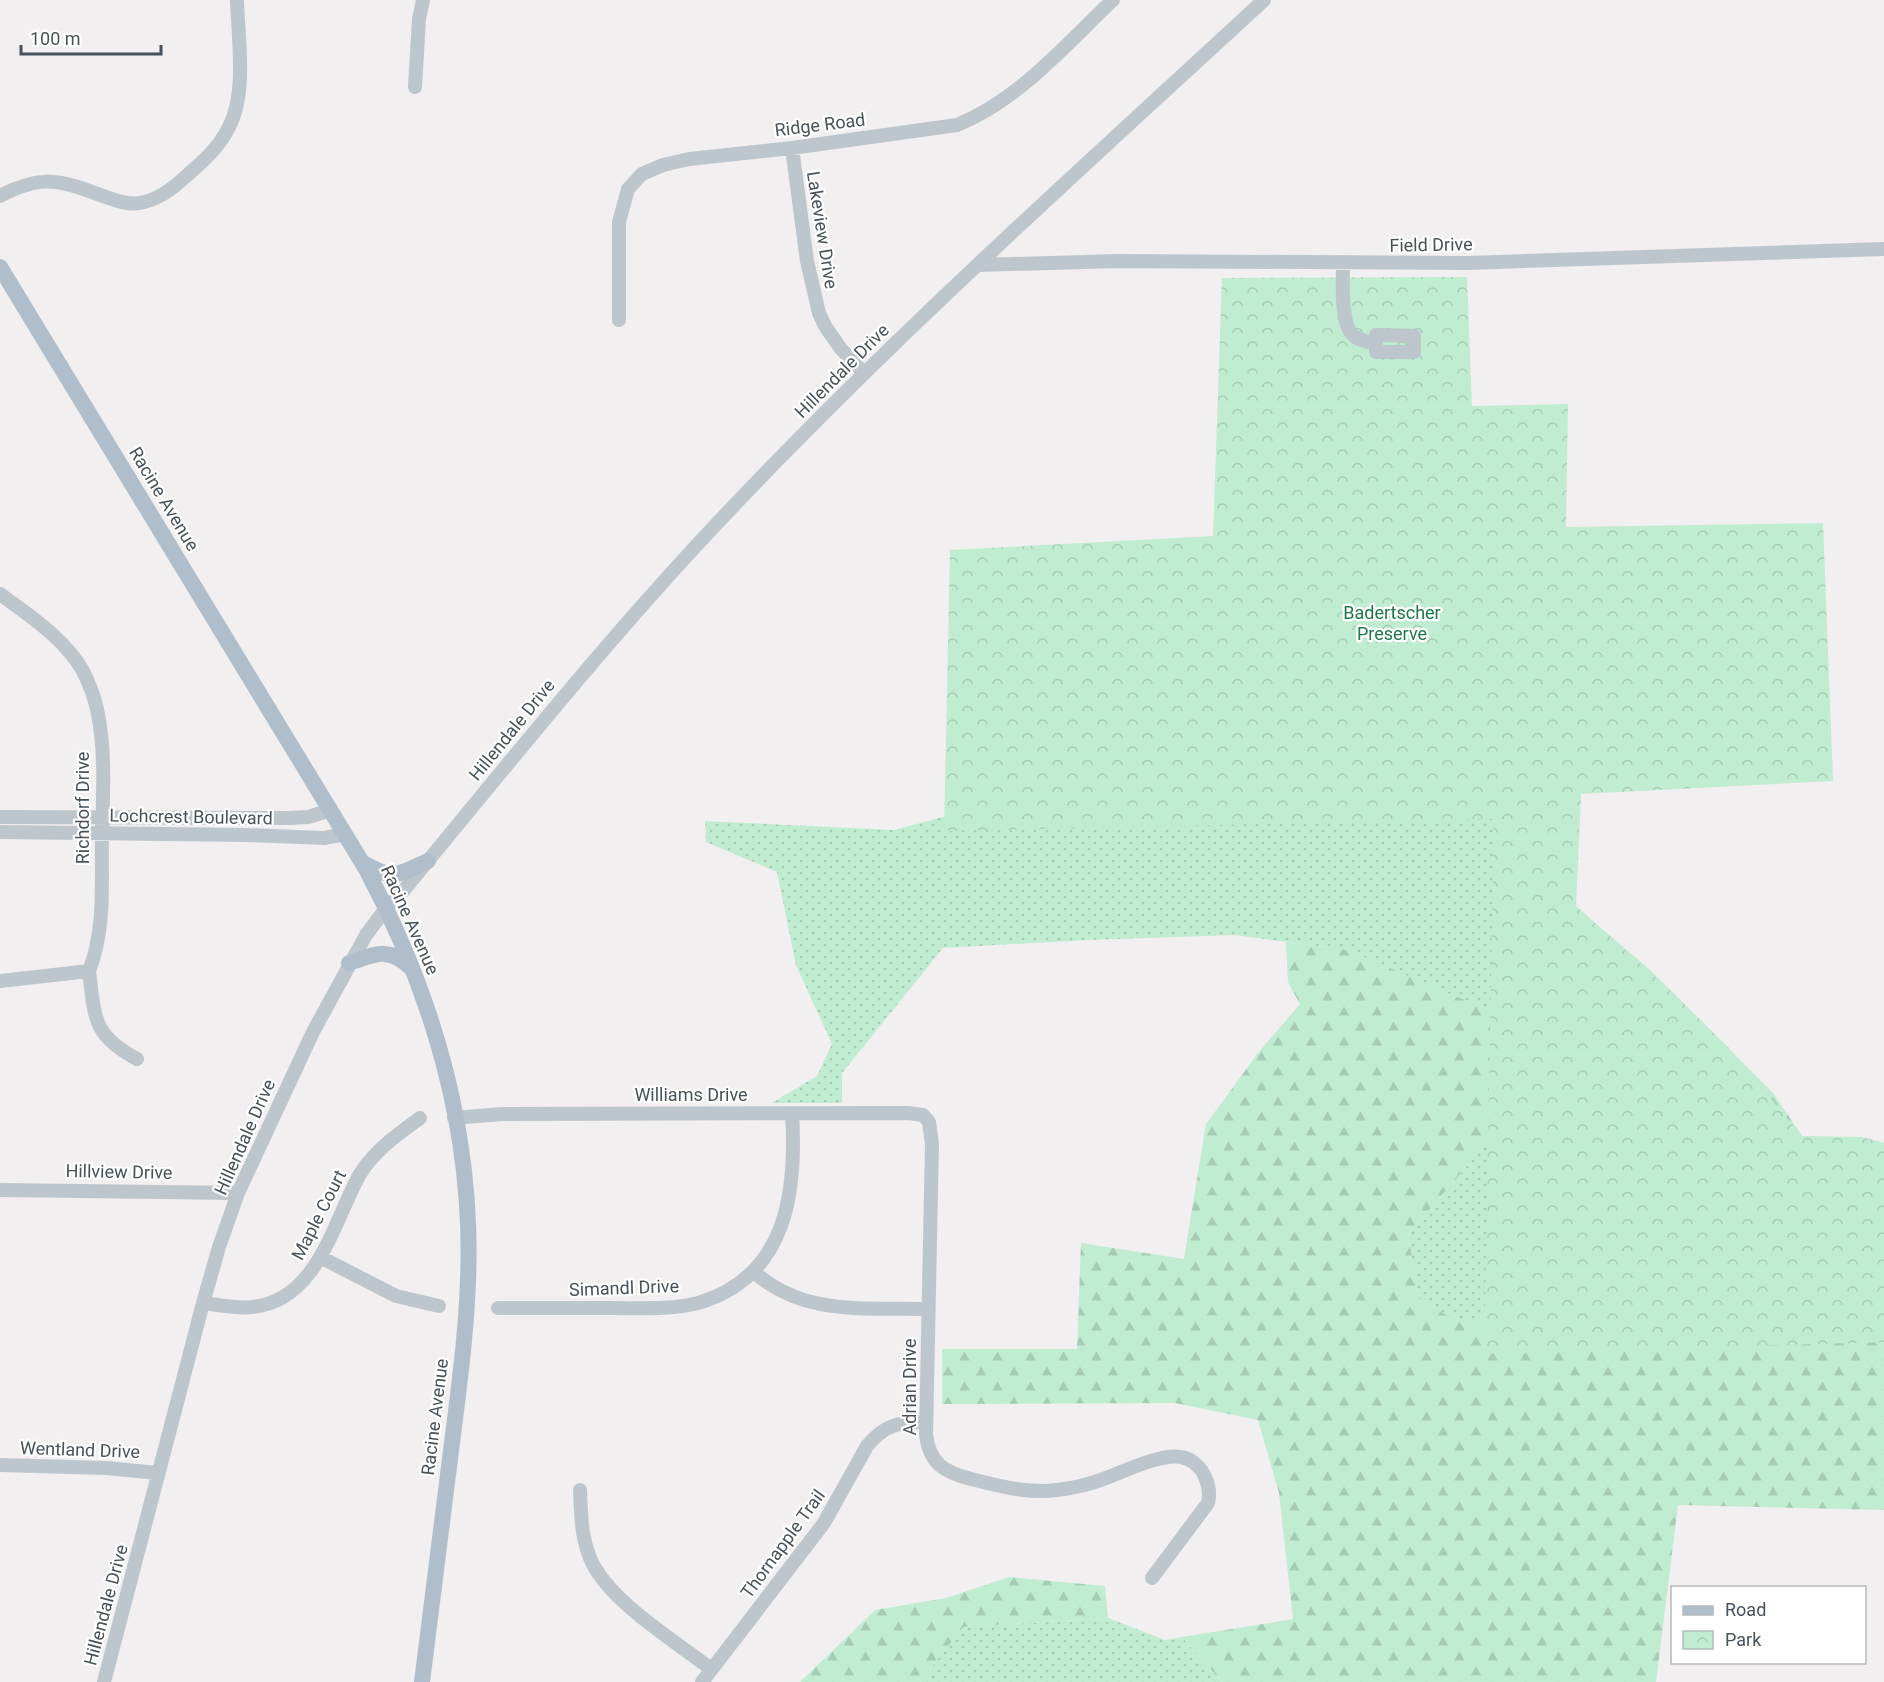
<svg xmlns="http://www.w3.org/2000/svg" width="1884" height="1682" viewBox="0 0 1884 1682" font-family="Roboto,sans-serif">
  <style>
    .grass { fill: url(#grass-dots) }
    .forest { fill: url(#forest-firs) }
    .park { fill: url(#park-crowns) }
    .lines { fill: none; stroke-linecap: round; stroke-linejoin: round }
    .minor { stroke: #bec6cd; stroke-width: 14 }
    .major { stroke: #b0becc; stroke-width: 16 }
    .labels { text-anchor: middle; stroke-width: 4.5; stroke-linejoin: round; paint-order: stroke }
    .street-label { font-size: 18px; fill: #48525b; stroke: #fff }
    .park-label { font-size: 18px; fill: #1d784a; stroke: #fff }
  </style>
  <defs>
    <pattern id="grass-dots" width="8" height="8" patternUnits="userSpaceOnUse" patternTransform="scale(1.5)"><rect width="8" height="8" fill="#c0ecd1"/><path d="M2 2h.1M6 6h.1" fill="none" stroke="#a6ccb6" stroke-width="1.8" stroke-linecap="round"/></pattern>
    <pattern id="forest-firs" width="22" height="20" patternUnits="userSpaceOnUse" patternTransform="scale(1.5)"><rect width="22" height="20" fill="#c0ecd1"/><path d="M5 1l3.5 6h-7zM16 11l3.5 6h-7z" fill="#a6ccb6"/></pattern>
    <pattern id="park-crowns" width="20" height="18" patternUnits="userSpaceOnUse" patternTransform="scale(1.5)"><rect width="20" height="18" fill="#c0ecd1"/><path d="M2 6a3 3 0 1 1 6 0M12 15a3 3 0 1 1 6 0" fill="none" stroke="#a6ccb6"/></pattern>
  </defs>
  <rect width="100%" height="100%" fill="#f1efef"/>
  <!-- grass -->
  <path class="grass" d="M1483,543L1576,907L1649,969L1773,1093L1528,1298L1462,1324L1419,1299L1408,1234L1493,1136L1348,950L1234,935L1088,940L943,948L842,1073V1103H772L817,1076L832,1044L796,965L777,872L706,842L705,821L894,830L977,808Z
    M1108,1618L1165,1640L1182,1637L1222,1682H920L963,1627Z"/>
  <!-- forest -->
  <path class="forest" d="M1286,942L1348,950L1497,1014L1493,1136L1408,1234L1419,1299L1462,1324L1528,1298L1773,1093L1802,1136L1884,1276V1510L1678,1505L1656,1682H1222L1182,1637L1293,1619L1279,1493L1258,1420L1175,1403L942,1404V1349H1077L1081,1243L1184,1259L1206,1124L1258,1053L1300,1004L1288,982Z
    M1009,1577L1105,1586L1108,1618L963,1627L920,1682H800L875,1610L946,1598Z"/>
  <!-- park -->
  <path class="park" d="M1467,277L1472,406L1568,404L1566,527L1823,523L1833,781L1581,794L1576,906L1670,990L1728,1047L1802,1136L1862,1137L1884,1143V1342L1484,1354L1494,819L944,831L950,550L1213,536L1222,278Z"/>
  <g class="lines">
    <!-- minor -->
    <path class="minor" d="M415,87L419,19L423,0
      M792,148L807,261L819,313L825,326L841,349L864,373
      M0,196C36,177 55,178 92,192C103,196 115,201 127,203C148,206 169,192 184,178C201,163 219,148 229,127C247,93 238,38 237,0
      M1343,263C1343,280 1340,324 1353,335C1359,341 1369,342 1376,343V335L1414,336V352H1376V343
      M978,265L1118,261L1467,263L1884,249
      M619,320V222L628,189L642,174L663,165L689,159L792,148L957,125C1019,100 1065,45 1113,0
      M0,594C30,616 64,638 83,671C89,683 94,696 97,709C106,750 103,795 102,836C101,882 106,928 89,971L0,981
      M0,817L290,818L308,817L331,810
      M0,832L246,835L324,838L345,834
      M89,971C95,1017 92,1035 137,1059
      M454,1118L502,1114L908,1113L923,1115L929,1122L932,1144L926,1435C930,1464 944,1472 971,1479C1000,1486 1028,1494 1057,1490C1074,1488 1091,1484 1106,1478C1125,1471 1162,1453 1181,1457C1192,1459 1201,1467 1205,1477C1209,1485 1210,1494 1208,1503L1152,1578
      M0,1190L238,1193
      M320,1257L396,1296L439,1306
      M754,1272C805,1317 865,1307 928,1309
      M203,1303C220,1305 237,1309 253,1307C318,1300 333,1222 360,1174C374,1151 398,1134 420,1118
      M498,1308C536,1308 574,1308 612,1308C640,1308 671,1310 698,1303C787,1277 797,1192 792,1113
      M0,1465L106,1468L158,1473
      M580,1490C581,1513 581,1536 590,1558C607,1600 675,1641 711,1669
      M104,1682L203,1303L219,1247L238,1193L313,1032L366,935L387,907L404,890C509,763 611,635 724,516C895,335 1081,169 1264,0
      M702,1682L824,1523L867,1446C885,1424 900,1422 926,1422"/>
    <!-- major -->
    <path class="major" d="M0,267L366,869C424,978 463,1099 468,1223C471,1294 462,1365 453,1435C443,1517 432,1600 422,1682
      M363,863C394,881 397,875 428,861
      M349,963C376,954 389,946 411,968"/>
  </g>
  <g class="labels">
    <!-- street labels -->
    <g class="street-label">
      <text transform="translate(820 125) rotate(-7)" y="6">Ridge Road</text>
      <text transform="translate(822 230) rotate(81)" y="6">Lakeview Drive</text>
      <text transform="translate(1431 245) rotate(-1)" y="6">Field Drive</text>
      <text transform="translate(842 371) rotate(-45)" y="6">Hillendale Drive</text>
      <text transform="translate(164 499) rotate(59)" y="6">Racine Avenue</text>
      <text transform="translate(512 730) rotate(-51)" y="6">Hillendale Drive</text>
      <text transform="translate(83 808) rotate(-90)" y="6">Richdorf Drive</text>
      <text transform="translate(191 817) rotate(1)" y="6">Lochcrest Boulevard</text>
      <text transform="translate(410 920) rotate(66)" y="6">Racine Avenue</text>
      <text x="691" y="1101">Williams Drive</text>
      <text transform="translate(245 1137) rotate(-66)" y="6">Hillendale Drive</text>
      <text transform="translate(119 1172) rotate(1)" y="6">Hillview Drive</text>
      <text transform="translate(319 1215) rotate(-63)" y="6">Maple Court</text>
      <text transform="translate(624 1288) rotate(-2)" y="6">Simandl Drive</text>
      <text transform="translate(910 1387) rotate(-90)" y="6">Adrian Drive</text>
      <text transform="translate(435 1417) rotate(-83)" y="6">Racine Avenue</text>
      <text transform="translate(80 1450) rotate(2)" y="6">Wentland Drive</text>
      <text transform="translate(783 1544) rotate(-54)" y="6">Thornapple Trail</text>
      <text transform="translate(106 1605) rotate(-75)" y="6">Hillendale Drive</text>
    </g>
    <!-- park labels -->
    <g class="park-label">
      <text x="1392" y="619">Badertscher<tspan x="1392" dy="21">Preserve</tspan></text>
    </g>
  </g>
  <!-- legend -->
  <rect x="1671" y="1586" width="195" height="78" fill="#ffffff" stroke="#b6babd" stroke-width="1.5"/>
  <rect x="1683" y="1606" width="30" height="9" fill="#b0becc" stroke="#b6babd" stroke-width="1.5"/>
  <text x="1725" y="1616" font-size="18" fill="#48525b">Road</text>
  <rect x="1683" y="1631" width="30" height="18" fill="url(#park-crowns)" stroke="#b6babd" stroke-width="1.5"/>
  <text x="1725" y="1646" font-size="18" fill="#48525b">Park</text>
  <!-- scale -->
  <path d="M21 45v9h140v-9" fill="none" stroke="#48525b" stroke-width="3"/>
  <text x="30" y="45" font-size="18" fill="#48525b" stroke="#ffffff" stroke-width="4.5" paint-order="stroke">100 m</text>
</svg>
